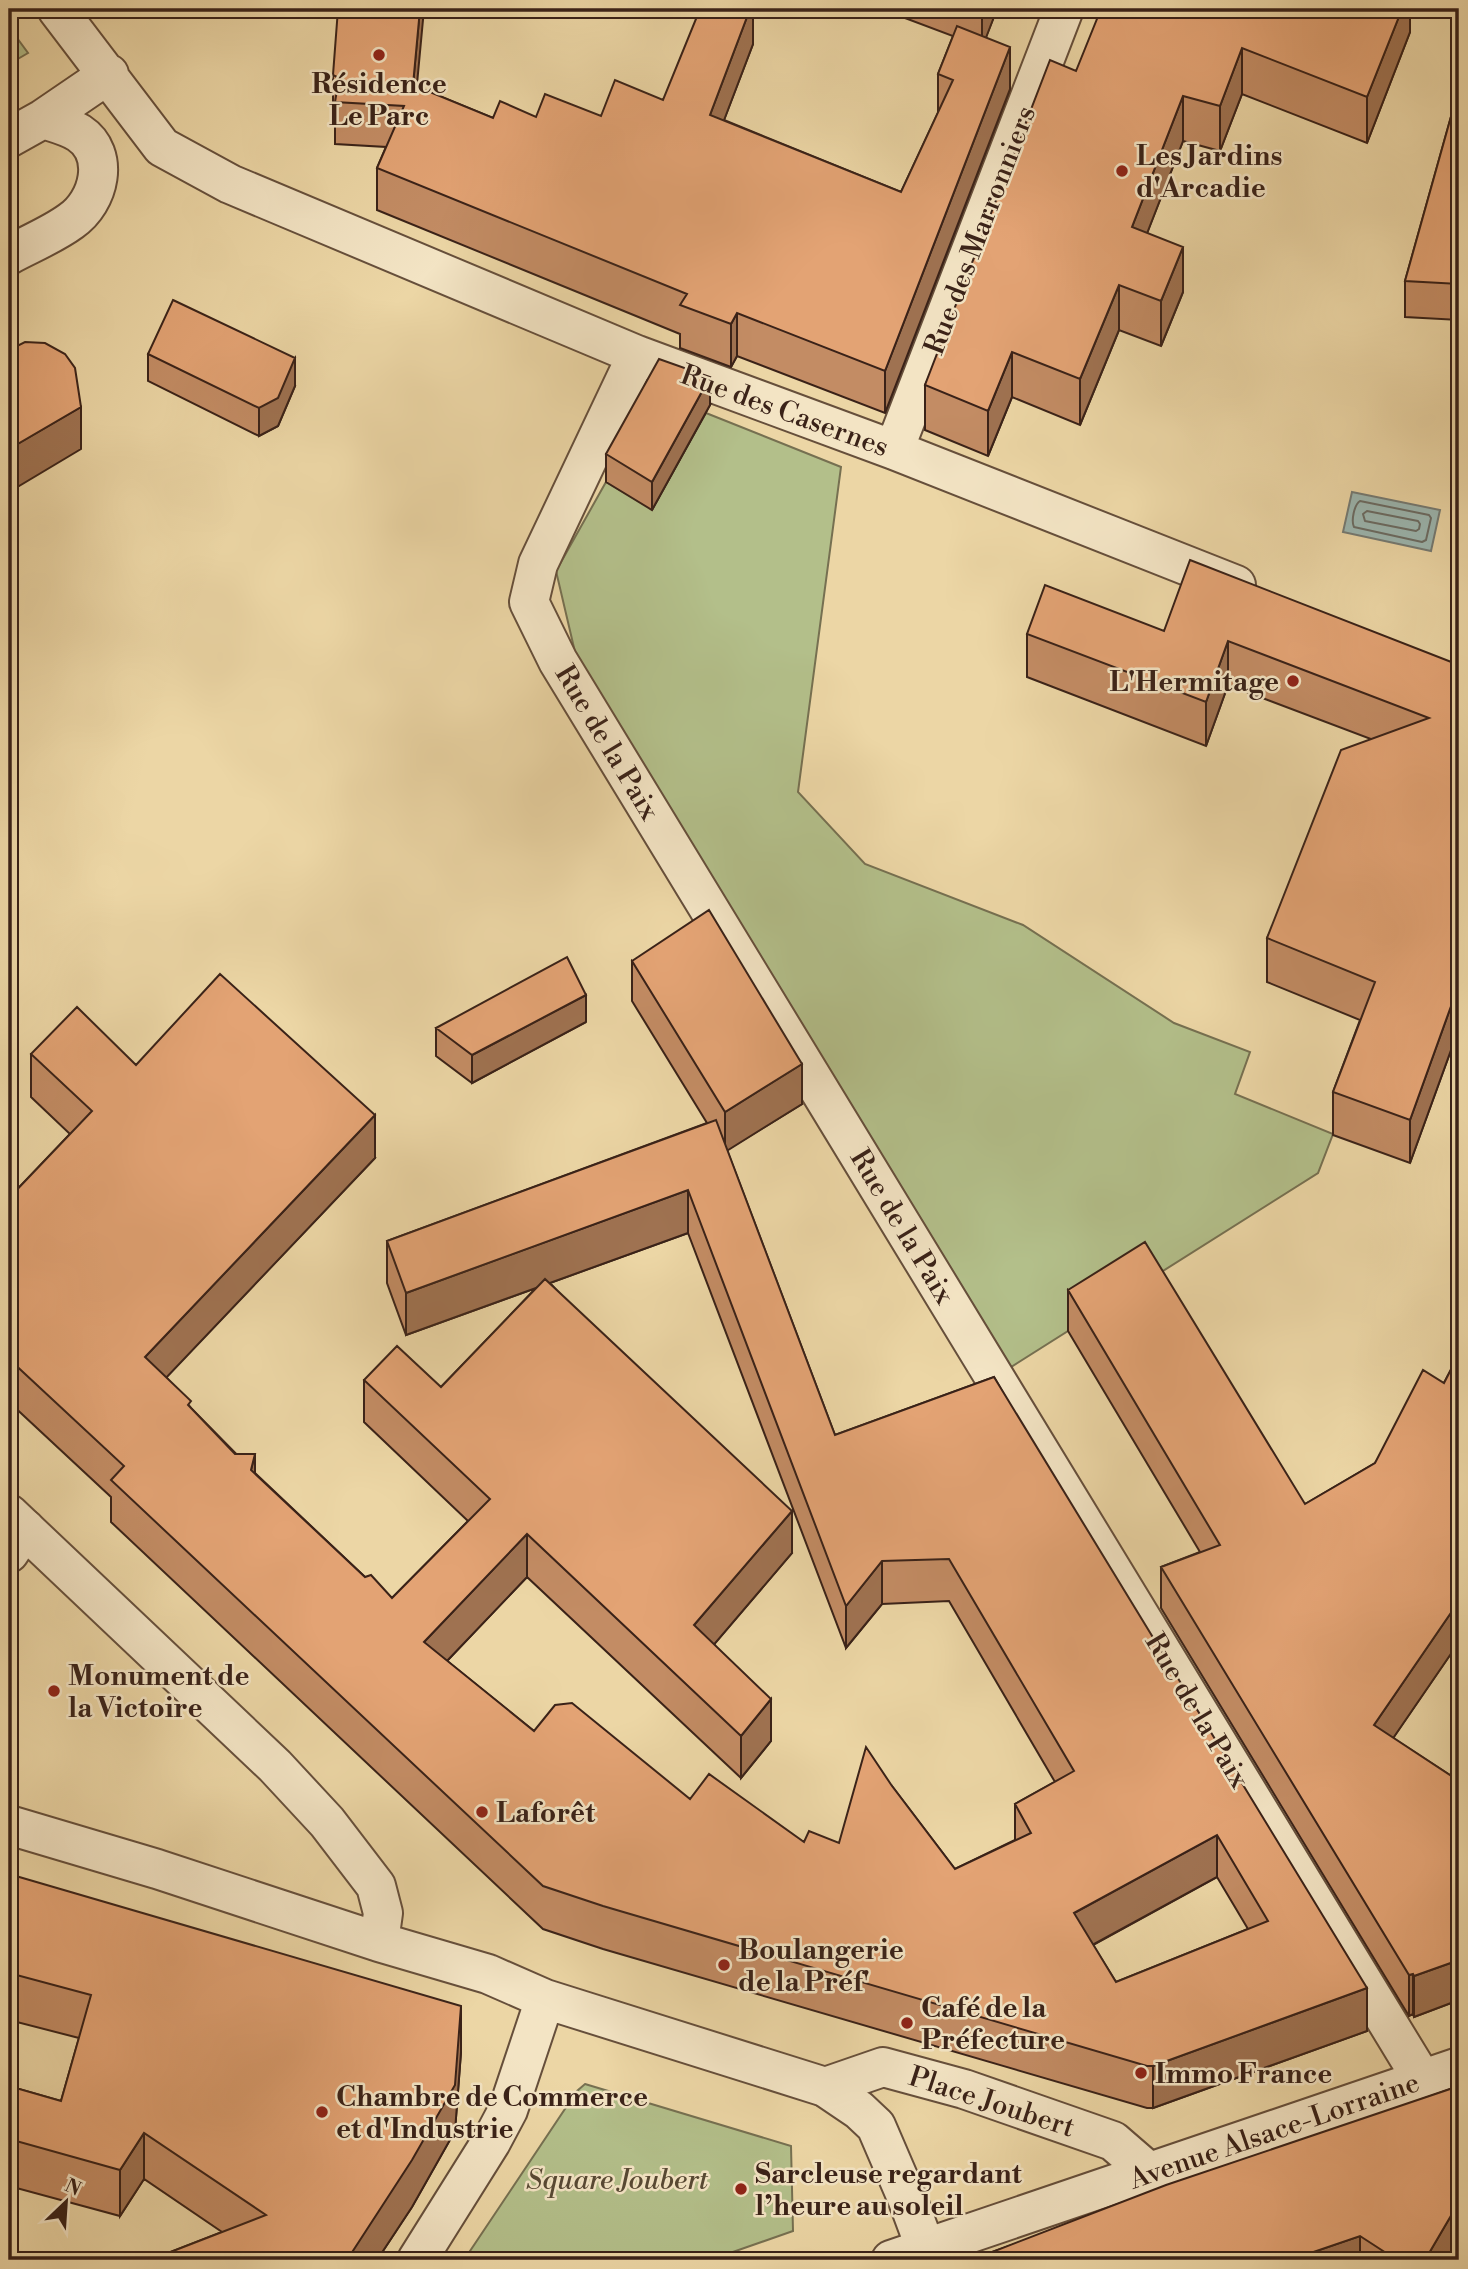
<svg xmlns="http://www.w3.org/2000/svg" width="1468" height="2269" viewBox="0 0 1468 2269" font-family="'Libre Bodoni',serif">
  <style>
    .green { fill: #b3bf8a; stroke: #767051; stroke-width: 2 }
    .water { fill: #9cb7b1; stroke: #757b74; stroke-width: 2 }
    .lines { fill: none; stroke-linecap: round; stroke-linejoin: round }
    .shore { stroke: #6b6c64; stroke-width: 2 }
    .pedestrian-casing { stroke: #664f3b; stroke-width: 42 }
    .minor-casing { stroke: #664f3b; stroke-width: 42 }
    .pedestrian { stroke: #f3e4c4; stroke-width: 38 }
    .minor { stroke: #f3e4c4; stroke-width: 38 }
    .wall { fill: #c38c64; stroke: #3a2218; stroke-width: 2; fill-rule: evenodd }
    .shaded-wall { fill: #9f7251; stroke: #3a2218; stroke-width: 2 }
    .building { fill: #e3a374; stroke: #3a2218; stroke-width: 2; fill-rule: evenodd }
    .poi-dot { fill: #8f2418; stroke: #f3e4c4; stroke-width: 2.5 }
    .labels { text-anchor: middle; stroke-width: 5; stroke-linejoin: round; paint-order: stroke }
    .poi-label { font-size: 28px; font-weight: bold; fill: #3a2218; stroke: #f3e4c4; text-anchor: start }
    .street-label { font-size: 28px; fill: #3a2218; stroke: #f3e4c4 }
    .park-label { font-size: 28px; font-style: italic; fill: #584934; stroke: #f3e4c4 }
  </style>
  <rect width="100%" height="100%" fill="#ecd6a5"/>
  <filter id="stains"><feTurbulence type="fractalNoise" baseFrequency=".00286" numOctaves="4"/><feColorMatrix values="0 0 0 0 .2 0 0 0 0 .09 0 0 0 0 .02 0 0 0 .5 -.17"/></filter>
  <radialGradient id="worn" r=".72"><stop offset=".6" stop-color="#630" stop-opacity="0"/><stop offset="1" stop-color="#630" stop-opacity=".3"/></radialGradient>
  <!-- green -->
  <path class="green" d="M9,27L28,53L9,64Z
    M706,413L841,467L798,792L865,864L1023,925L1174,1023L1250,1052L1235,1094L1333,1134L1318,1173L1011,1367L575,652L556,571L606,482L652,509Z
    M585,2084L791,2146L793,2231L710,2260H464L577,2091Z"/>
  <!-- water -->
  <path class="water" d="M1352,492L1440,510L1431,551L1343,532Z"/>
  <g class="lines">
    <!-- shore -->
    <path class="shore" d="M1360,501L1429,515L1431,518L1426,540L1422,542L1354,527C1351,521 1354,505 1360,501Z
      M1367,511L1418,521L1420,524L1419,529L1416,531L1365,521L1363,514Z"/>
    <!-- pedestrian casing -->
    <g class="pedestrian-casing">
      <path id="pedestrian" d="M9,1553L25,1529
        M825,2087L883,2067L964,2089L1113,2141L1150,2173"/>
    </g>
    <!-- minor casing -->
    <g class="minor-casing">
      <path id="minor" d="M57,9L162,147L230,184L637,355L894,450L1236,585
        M9,138L43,119L109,74
        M9,255C29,244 52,235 71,221C99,202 111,154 79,133C68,126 55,123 43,119
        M637,355L538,564L529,602L558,661L1422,2079
        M894,450L1064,9
        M9,1514L275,1766L327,1822L376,1886L383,1913L379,1942
        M9,1825L157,1869L379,1942L488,1974L545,1999L825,2087L859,2110L876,2126L907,2198L930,2260
        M417,2260L491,2142L508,2110L545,1999
        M891,2260L1459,2067"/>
    </g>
    <!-- pedestrian -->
    <use href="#pedestrian" class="pedestrian"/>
    <!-- minor -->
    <use href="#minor" class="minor"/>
  </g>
  <!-- wall -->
  <path class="wall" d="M753,9V44L724,120L901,192L938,113V74L953,36L881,9H997L986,37L1010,89L885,413L737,356L731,367L680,348V334L377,210V168L386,147L335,144V118L333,117V75L417,87L493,118L601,116L663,100Z
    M1410,9V32L1367,143L1242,94L1220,151L1183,141L1147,233L1183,292L1161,346L1119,330L1080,425L1012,397L988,456L925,430V385L1076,71Z
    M1459,88V320L1405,317V281Z
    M148,354L295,386L278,426L259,436L148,381Z
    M710,405L652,510L606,482V454Z
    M1164,631L1459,665V1028L1410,1163L1333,1135V1092L1360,1020L1267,982V938L1371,739L1228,685L1206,746L1027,677V634Z
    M632,961L802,1104L727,1150L835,1435L994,1377L1367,2031L1153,2108H1147L603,1949L543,1929L111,1522V1497L9,1402V1198L70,1134L31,1097V1054L136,1065L375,1158L166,1377L191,1408L255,1473L365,1577L392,1598L468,1521L364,1422V1380L441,1387L536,1288L406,1335L387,1283V1241L707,1123L632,1001ZM688,1233L846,1648L882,1604L949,1601L1055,1782L1015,1804V1840L955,1869L892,1786L839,1843L804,1842L690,1799L534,1731L447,1661L527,1577L741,1778L771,1741L714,1644L792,1553L550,1283ZM1217,1877L1248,1929L1116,1982L1093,1945Z
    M586,1022L472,1083L436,1056V1028Z
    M1068,1290L1305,1504L1375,1463L1444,1383L1459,1354V1642L1393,1738L1459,1781V2000L1414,2017L1413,2014L1409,2016L1161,1608V1567L1200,1552L1068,1331Z
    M9,1874L461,2052L455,2131L412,2207L377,2260H155V2258L222,2232L144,2179L120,2216L9,2186V2086L61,2101L79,2038L9,2020Z
    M1459,2086V2255L1456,2260H992V2252Z"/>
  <!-- shaded-wall -->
  <path class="shaded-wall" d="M420,9H424L413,127V85Z
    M750,9H753V44L710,157V115Z
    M982,9H997L982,48Z
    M1402,9H1410V32L1367,143V97Z
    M1010,47V89L885,413V371Z
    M1242,48V94L1220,151V106Z
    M1183,96V141L1132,272V227Z
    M1183,247V292L1161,346V301Z
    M1119,285V330L1080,425V379Z
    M737,313V356L731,367V324Z
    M1012,352V397L988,456V411Z
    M295,358V386L278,426L259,436V408Z
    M710,377V405L652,510V482Z
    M81,407V449L9,492V449Z
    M1228,641V685L1206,746V702Z
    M11,737V779L9,828V786Z
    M1459,984V1028L1410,1163V1120Z
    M586,995V1022L472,1083V1055Z
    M802,1064V1104L725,1152V1112Z
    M375,1115V1158L145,1400V1357Z
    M688,1190V1233L406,1335V1293Z
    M255,1454V1496L251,1470Z
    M792,1511V1553L694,1668V1625Z
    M527,1534V1577L424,1685V1642Z
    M882,1561V1604L846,1648V1606Z
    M1459,1601V1642L1374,1766V1725Z
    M771,1699V1741L741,1778V1736Z
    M1217,1835V1877L1074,1955V1913Z
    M1459,1960V2000L1414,2017V1976Z
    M1413,1974V2014L1409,2016V1975Z
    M1367,1988V2031L1153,2108V2066Z
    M461,2006V2052L455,2131L412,2207L377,2260H347Z
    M144,2133V2179L120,2216V2170Z
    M1459,2202V2255L1456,2260H1425Z
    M1360,2236V2260H1290Z"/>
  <!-- building -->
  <path class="building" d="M338,9H420L413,85L493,118L500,101L536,117L545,94L601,116L615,80L663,100L700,9H750L710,115L901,192L953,80L938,74L957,26L1010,47L885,371L737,313L731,324L680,305L687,294L377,168L404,106L335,102L339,78L333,75Z
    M1101,9H1402L1367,97L1242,48L1220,106L1183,96L1132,227L1183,247L1161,301L1119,285L1080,379L1012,352L988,411L925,385L1050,60L1076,71Z
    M1459,88V284L1405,281Z
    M173,300L295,358L278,398L259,408L148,354Z
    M25,342L45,343L65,354L75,368L81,407L9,449V350Z
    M659,359L710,377L652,482L606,454Z
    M1190,560L1459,665V984L1410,1120L1333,1092L1375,982L1267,938L1341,750L1429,718L1228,641L1206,702L1027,634L1045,585L1164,631Z
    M9,696L11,737L9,786Z
    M709,910L802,1064L725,1112L632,961Z
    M567,957L586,995L472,1055L436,1028Z
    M220,974L375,1115L145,1357L191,1401L188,1405L235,1454H255L251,1470L365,1577L371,1575L392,1598L490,1499L364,1380L397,1346L441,1387L545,1279L792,1511L694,1625L771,1699L741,1736L527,1534L424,1642L534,1731L555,1705L572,1703L690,1799L709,1774L804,1842L809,1831L839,1843L866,1747L892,1786L955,1869L1031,1833L1015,1804L1074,1771L949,1559L882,1561L846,1606L688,1190L406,1293L387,1241L716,1120L835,1435L994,1377L1367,1988L1153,2066H1147L603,1906L543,1886L111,1480L124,1466L9,1359V1198L92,1111L31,1054L77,1007L136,1065ZM1217,1835L1268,1921L1116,1982L1074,1913Z
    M1145,1242L1305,1504L1375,1463L1423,1370L1444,1383L1459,1354V1601L1374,1725L1459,1781V1960L1414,1976L1413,1974L1409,1975L1161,1567L1220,1545L1068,1290Z
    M9,1874L461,2006L455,2085L412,2160L347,2260H156L155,2258L266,2215L144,2133L120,2170L9,2139V2086L61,2101L91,1995L9,1973Z
    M1459,2086V2202L1425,2260H1397L1360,2236L1290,2260H995L992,2252L1166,2185Z
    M35,2257L37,2260H26Z"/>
  <!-- markers -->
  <g class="poi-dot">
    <circle cx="379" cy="55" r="7"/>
    <circle cx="1122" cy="171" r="7"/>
    <circle cx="1293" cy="681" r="7"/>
    <circle cx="54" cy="1691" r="7"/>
    <circle cx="482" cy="1812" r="7"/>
    <circle cx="724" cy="1965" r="7"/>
    <circle cx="907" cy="2023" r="7"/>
    <circle cx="1141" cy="2073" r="7"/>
    <circle cx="322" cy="2112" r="7"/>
    <circle cx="741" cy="2189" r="7"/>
  </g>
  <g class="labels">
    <!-- poi labels -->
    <g class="poi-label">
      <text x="379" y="93" text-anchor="middle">Résidence<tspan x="379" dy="32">Le Parc</tspan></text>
      <text x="1136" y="165">Les Jardins<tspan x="1136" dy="32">d'Arcadie</tspan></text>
      <text x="1279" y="691" text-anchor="end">L'Hermitage</text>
      <text x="68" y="1685">Monument de<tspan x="68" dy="32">la Victoire</tspan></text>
      <text x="496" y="1822">Laforêt</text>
      <text x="738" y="1959">Boulangerie<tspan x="738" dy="32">de la Préf'</tspan></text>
      <text x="921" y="2017">Café de la<tspan x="921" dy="32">Préfecture</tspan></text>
      <text x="1155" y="2083">Immo France</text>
      <text x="336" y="2106">Chambre de Commerce<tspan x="336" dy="32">et d'Industrie</tspan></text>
      <text x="755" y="2183">Sarcleuse regardant<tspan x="755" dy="32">l’heure au soleil</tspan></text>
    </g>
    <!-- street labels -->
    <g class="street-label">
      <text transform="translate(979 230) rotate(-69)" y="10">Rue des Marronniers</text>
      <text transform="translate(785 410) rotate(20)" y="10">Rue des Casernes</text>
      <text transform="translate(608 742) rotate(59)" y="10">Rue de la Paix</text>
      <text transform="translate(903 1226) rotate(59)" y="10">Rue de la Paix</text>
      <text transform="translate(1198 1710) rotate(59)" y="10">Rue de la Paix</text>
      <text transform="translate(992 2101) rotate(18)" y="10">Place Joubert</text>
      <text transform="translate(1274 2130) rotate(-19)" y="10">Avenue Alsace-Lorraine</text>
    </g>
    <!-- park labels -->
    <g class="park-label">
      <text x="617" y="2189">Square Joubert</text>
    </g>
  </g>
  <!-- margin -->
  <rect width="1468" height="2269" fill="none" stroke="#ecd6a5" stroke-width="35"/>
  <rect x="10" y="10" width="1447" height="2248" fill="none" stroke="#3a2218" stroke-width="3.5"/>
  <rect x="18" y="18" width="1433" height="2234" fill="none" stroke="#3a2218" stroke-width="2"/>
  <!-- north arrow -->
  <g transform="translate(66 2202) rotate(25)" stroke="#f3e4c4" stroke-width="5" paint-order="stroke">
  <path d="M0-5L12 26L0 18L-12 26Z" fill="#3a2218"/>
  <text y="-10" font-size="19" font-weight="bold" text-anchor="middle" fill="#3a2218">N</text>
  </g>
  <rect width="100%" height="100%" filter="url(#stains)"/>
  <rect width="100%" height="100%" fill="url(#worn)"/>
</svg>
